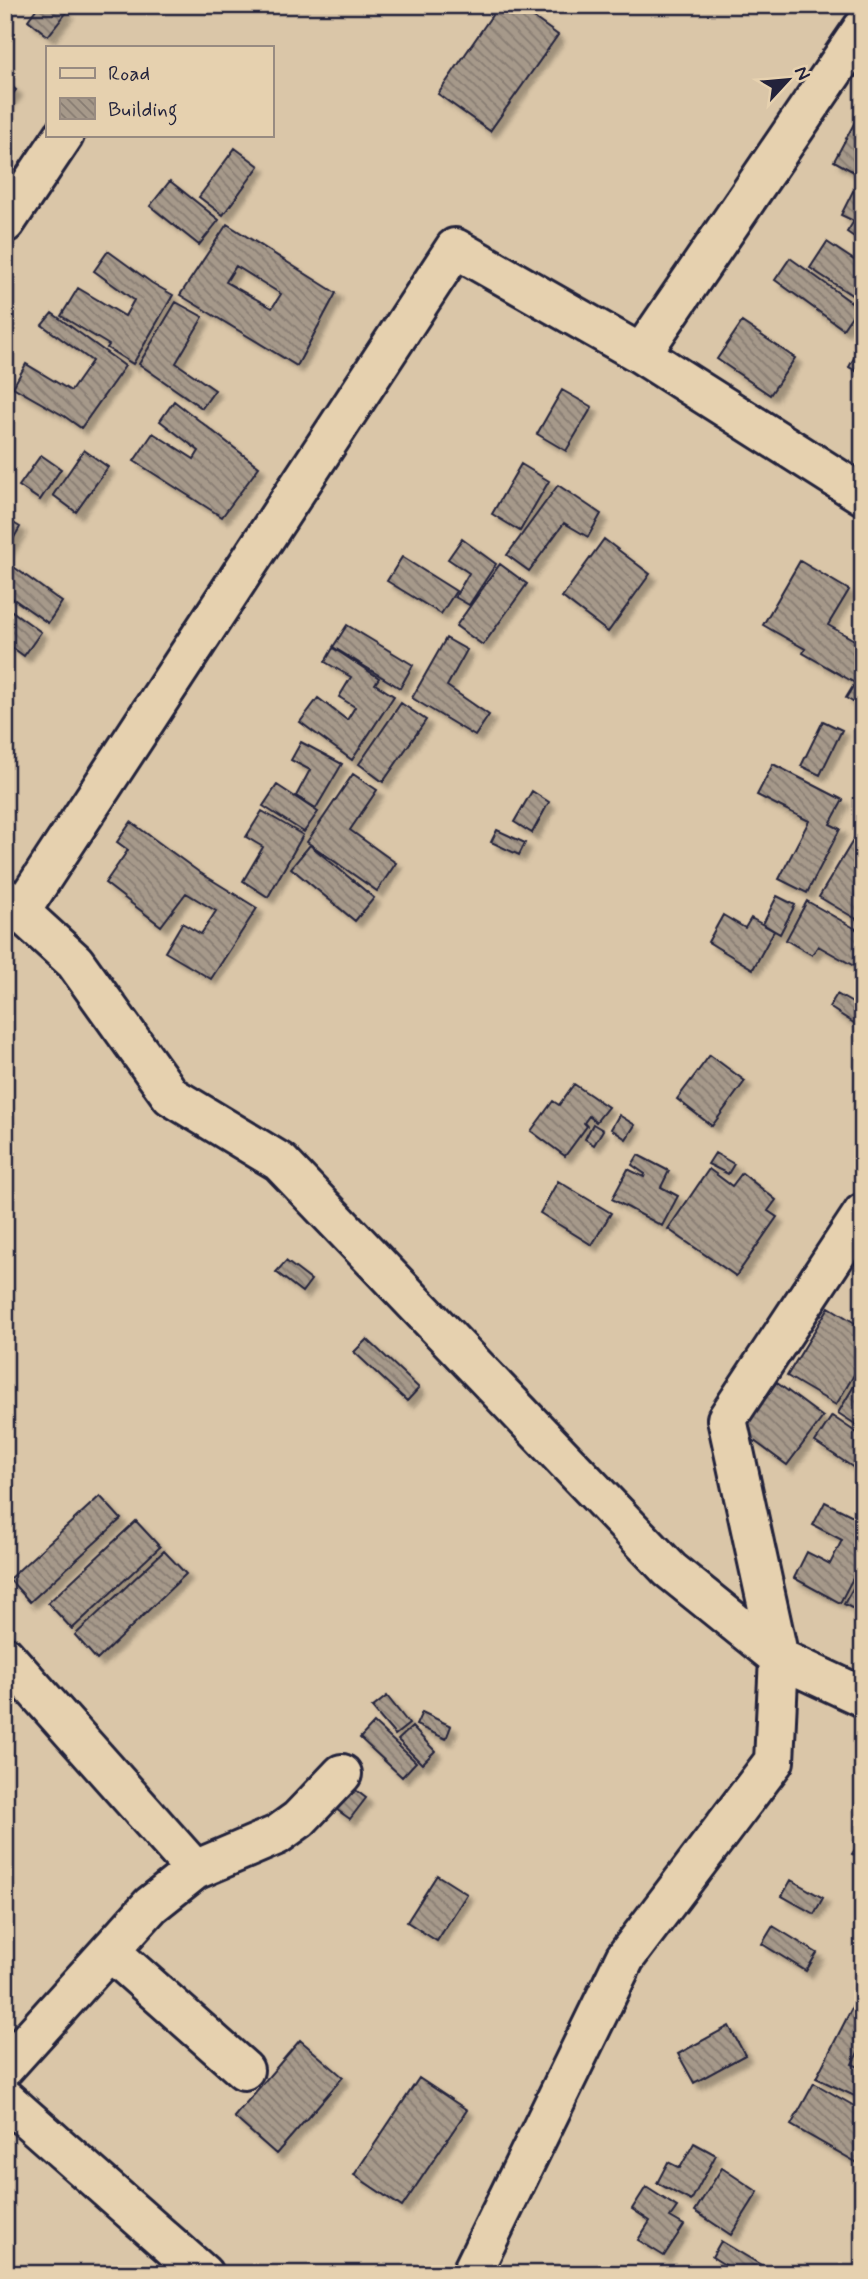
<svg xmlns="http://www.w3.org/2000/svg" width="868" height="2279" viewBox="0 0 868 2279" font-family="Mynerve,sans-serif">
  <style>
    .building { fill: url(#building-back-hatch); stroke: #22223b; stroke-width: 2; fill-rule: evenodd; filter: url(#shadow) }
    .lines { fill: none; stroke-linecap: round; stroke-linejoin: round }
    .minor-casing { stroke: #22223b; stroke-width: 44 }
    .minor { stroke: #e6d1af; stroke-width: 38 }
  </style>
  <defs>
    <pattern id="building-back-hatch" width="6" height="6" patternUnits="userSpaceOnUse" patternTransform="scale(1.75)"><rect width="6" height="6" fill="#a6998a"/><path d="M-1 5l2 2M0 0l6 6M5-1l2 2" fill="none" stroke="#877c72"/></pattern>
    <filter id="shadow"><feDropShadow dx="6" dy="6" stdDeviation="2" flood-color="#0004"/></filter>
  </defs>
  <rect width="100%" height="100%" fill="#dac6a8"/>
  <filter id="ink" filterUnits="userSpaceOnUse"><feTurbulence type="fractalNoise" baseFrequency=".0143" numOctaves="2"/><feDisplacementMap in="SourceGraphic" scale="14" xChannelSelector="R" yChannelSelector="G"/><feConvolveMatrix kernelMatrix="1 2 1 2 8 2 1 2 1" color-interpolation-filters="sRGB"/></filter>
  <g filter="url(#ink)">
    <!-- building -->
    <path class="building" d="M39,5H59L67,12L48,36L28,20Z
      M499,5H516L558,35L490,131L438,94Z
      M5,81L16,90L5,104Z
      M856,120L863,124V177L834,161Z
      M235,148L259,166L223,215L199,197Z
      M170,181L219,220L199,245L150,206Z
      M853,191L863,196V243L847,232L854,221L841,215Z
      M227,224L336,293L297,366L180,295ZM236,266L281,294L272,308L226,282Z
      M827,242L854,260L863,247V298L861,301L810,268Z
      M108,251L152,283L173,295L133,364L107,348L109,345L61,316L78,288L125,316L134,300L94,271Z
      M790,258L858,307L843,329L775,280Z
      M176,302L203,317L176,363L215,390L202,408L139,364Z
      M52,313L125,366L81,428L64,416L13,387L26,364L71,391L92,361L42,325Z
      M742,322L795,358L770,395L717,359Z
      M862,343H863V375L849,367Z
      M562,390L592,407L566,451L537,434Z
      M174,401L259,467L222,517L134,461L153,433L194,459L199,451L160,421Z
      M84,450L108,467L76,512L53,495Z
      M41,455L61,469L40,500L19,486Z
      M521,464L549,481L520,531L492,514Z
      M558,485L601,514L588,537L564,523L529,571L507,555Z
      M5,518L20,527L5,553Z
      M462,539L496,564L469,605L455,597L469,573L448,559Z
      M604,539L650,574L608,632L562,597Z
      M402,557L456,591L441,614L387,581Z
      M800,561L849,590L828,625L863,645V708L846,698L855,683L803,653L805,649L763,625Z
      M500,564L527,584L483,645L456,626Z
      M11,565L62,602L48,623L5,593V573Z
      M5,606L41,632L24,656L5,642Z
      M347,625L413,665L400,688L333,647Z
      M446,638L467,650L447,686L489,715L475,736L412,698Z
      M333,648L379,678L375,684L394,696L352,760L300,722L318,698L347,720L355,707L339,697L351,677L325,662Z
      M401,703L426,720L383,782L359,764Z
      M823,721L842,730L820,775L801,766Z
      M301,742L342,764L316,808L296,796L310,770L291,760Z
      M773,764L843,800L830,824L840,829L807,893L779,879L809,821L757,795Z
      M353,774L377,790L350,830L396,863L377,891L307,842Z
      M277,785L318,812L304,832L263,806Z
      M532,791L549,802L532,833L514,822Z
      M262,811L303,835L268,897L243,881L263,847L246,837Z
      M131,822L199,872L257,908L211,979L165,952L182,923L201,934L216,911L186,893L161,926L105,883L128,850L117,842Z
      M863,824L862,883L863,923L819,897Z
      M497,830L525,843L519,855L491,842Z
      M310,845L374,898L355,921L291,868Z
      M777,896L795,905L780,934L763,924Z
      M807,901L863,933V971L818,946L812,955L786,940Z
      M723,915L745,928L751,918L774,931L753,969L708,942Z
      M837,994L856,1005L863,994V1029L829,1007Z
      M710,1055L745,1081L712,1126L677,1099Z
      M574,1084L608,1107L596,1122L589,1116L584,1123L587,1126L565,1156L531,1131L553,1101L559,1105Z
      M619,1115L635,1125L626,1139L611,1129Z
      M593,1124L603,1130L594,1145L585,1139Z
      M715,1153L734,1164L728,1174L708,1164Z
      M638,1155L669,1171L661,1187L678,1196L662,1226L612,1199L628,1169L644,1177L645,1174L632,1165Z
      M709,1169L732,1186L742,1173L776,1200L768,1211L777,1217L736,1276L668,1229Z
      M558,1181L611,1213L592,1245L540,1213Z
      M286,1261L311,1280L302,1292L276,1272Z
      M829,1307L863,1328V1360L836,1405L787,1376Z
      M367,1339L419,1388L407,1401L354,1352Z
      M769,1377L823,1417L787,1465L734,1426Z
      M854,1386L863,1392V1429L838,1413Z
      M832,1416L863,1437V1474L815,1442Z
      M100,1496L121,1519L30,1602L9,1579Z
      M825,1502L855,1517L857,1514L863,1517V1559L840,1603L794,1578L807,1552L830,1564L842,1540L813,1525Z
      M136,1521L160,1547L72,1629L48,1603Z
      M164,1551L186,1574L97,1660L75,1635Z
      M863,1570V1614L844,1604Z
      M387,1696L409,1724L395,1735L372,1708Z
      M422,1712L451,1726L446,1739L416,1725Z
      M374,1723L416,1762L402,1777L360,1738Z
      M412,1727L435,1751L422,1764L398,1740Z
      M349,1785L366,1798L350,1819L333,1807Z
      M863,1837V1861L852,1854Z
      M437,1875L467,1894L437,1941L407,1922Z
      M791,1880L823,1898L814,1914L782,1896Z
      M773,1926L817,1953L806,1971L762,1944Z
      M854,2004L863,2009V2043L852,2064L863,2069V2100L816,2078Z
      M729,2026L745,2055L694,2083L678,2054Z
      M300,2040L343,2077L276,2154L234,2117Z
      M419,2078L467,2110L402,2207L354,2175Z
      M814,2083L863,2111V2166L791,2125Z
      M694,2143L716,2155L691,2201L657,2183L668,2162L680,2168Z
      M722,2168L758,2192L731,2235L695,2211Z
      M646,2187L677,2207L670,2217L684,2225L664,2256L638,2240L650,2221L632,2209Z
      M721,2241L776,2274H740L712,2257Z"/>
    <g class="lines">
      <!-- minor casing -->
      <g class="minor-casing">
        <path id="minor" d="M5,223L64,135
          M641,354L863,495
          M5,898L75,962L171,1096L280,1162L670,1570L779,1658L863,1697
          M20,912L455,248L641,354L863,28
          M5,1656L195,1870
          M110,1951L244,2070
          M5,2067L151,1905L195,1870L277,1835L299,1819L342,1774
          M5,2099L203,2274
          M471,2274L625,1958L774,1761L779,1658L727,1419L863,1213"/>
      </g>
      <!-- minor -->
      <use href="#minor" class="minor"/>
    </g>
  </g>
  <!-- margin -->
  <rect width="868" height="2279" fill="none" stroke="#e6d1af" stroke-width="28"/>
  <rect x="14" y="14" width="840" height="2251" fill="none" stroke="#22223b" stroke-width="2.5" filter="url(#ink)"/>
  <!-- legend -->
  <rect x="46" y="46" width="228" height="91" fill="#e6d1af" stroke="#988b81" stroke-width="2"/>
  <rect x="60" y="68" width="35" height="10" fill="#e6d1af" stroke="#988b81" stroke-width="2"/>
  <text x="108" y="80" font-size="21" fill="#22223b">Road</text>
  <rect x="60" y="98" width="35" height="21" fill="url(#building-back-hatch)" stroke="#988b81" stroke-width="2"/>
  <text x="108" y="116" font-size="21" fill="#22223b">Building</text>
  <!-- north arrow -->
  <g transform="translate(788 80) rotate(64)" stroke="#e6d1af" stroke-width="5" paint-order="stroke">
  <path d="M0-5L12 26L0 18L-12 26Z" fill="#22223b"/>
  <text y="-10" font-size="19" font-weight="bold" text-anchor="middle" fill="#22223b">N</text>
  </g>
</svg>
